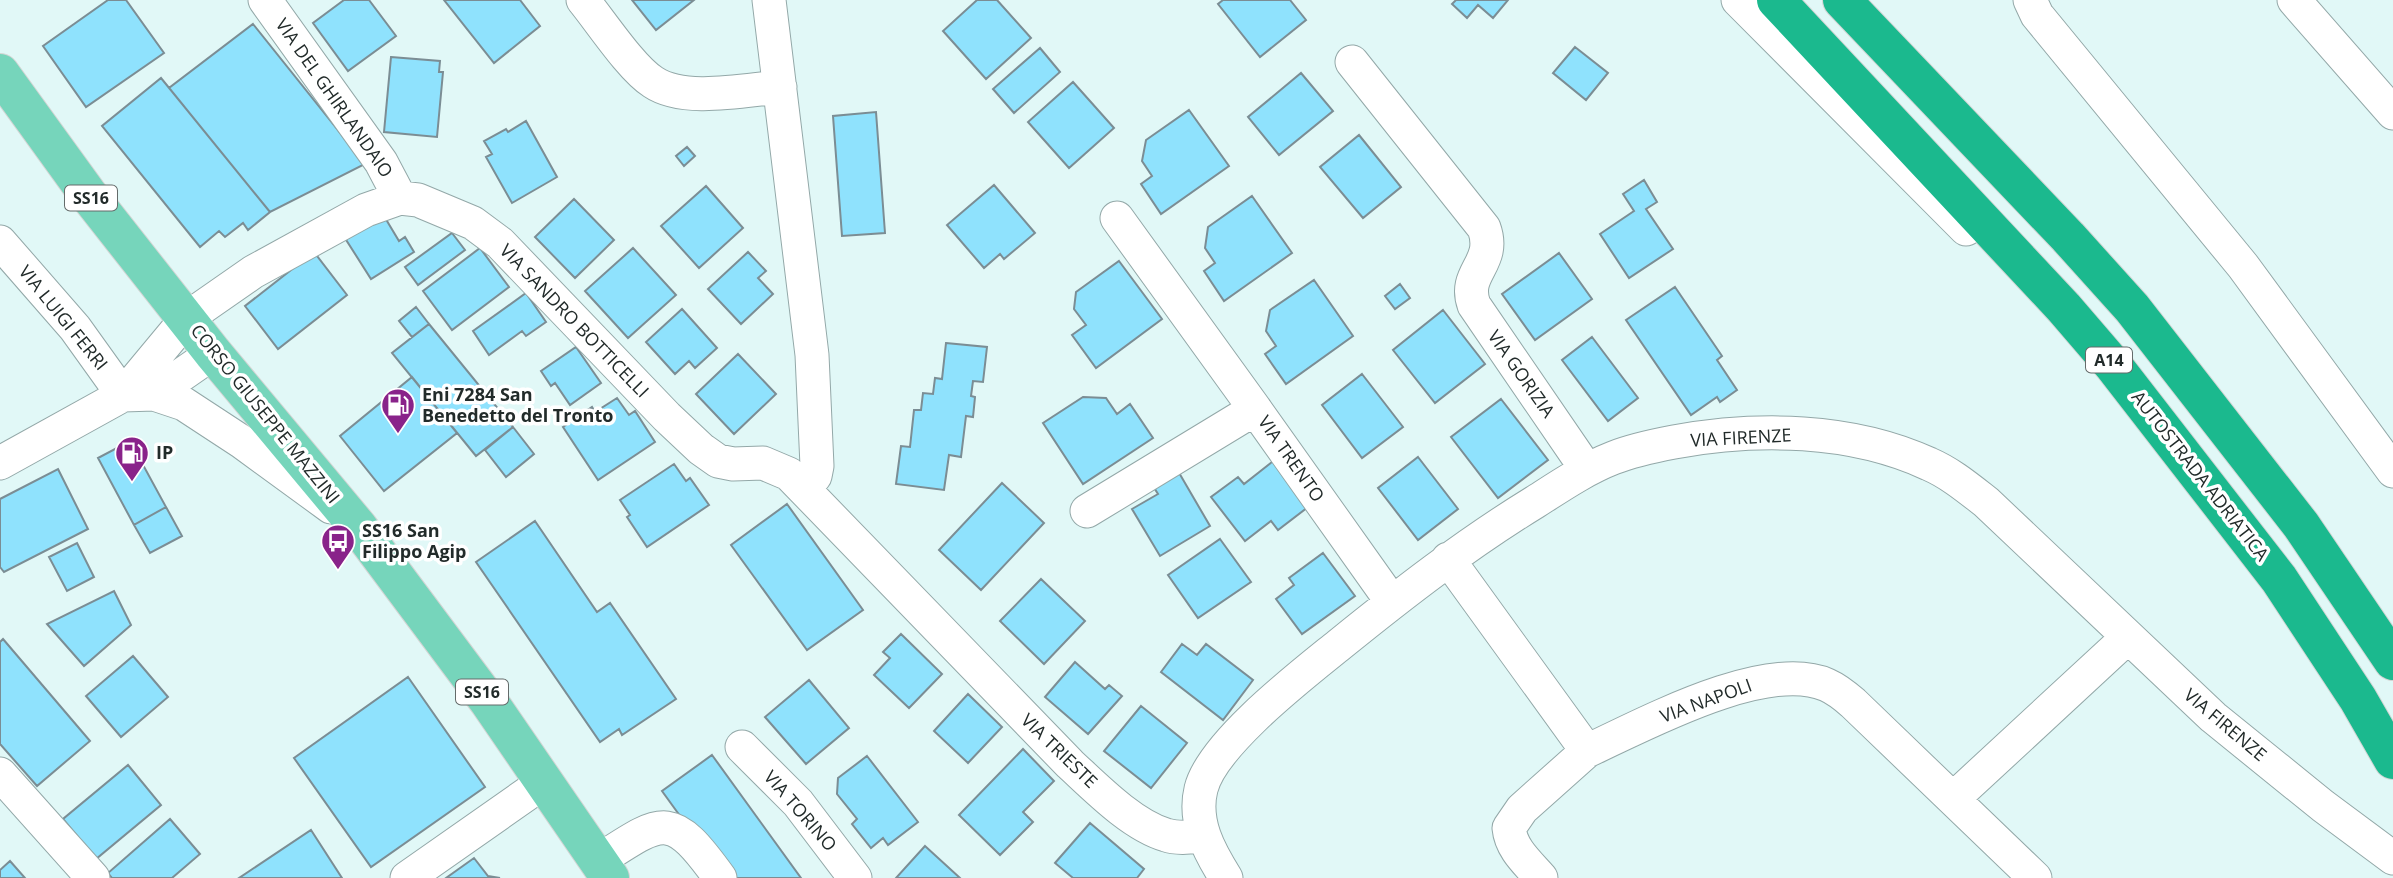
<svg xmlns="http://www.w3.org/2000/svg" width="2393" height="878" viewBox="0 0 2393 878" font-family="'Open Sans',sans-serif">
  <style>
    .building { fill: #8fe2fd; stroke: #7b8d94; stroke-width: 2 }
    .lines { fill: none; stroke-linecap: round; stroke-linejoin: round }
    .minor-casing { stroke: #93a8a8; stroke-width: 35 }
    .major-casing { stroke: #d3d5d4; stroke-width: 40 }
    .highway-casing { stroke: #d3d5d4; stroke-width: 40 }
    .minor { stroke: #fff; stroke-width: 33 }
    .major { stroke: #76d5bb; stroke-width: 38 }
    .highway { stroke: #1bb98e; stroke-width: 38 }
    .labels { text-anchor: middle; stroke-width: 7; stroke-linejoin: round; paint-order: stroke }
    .shield { fill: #fff; stroke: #646b6a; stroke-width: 2 }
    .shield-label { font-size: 16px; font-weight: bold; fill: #222b2a }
    .street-label { font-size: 18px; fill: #222b2a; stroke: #fff }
    .poi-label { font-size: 18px; font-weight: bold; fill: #222b2a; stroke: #fff; text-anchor: start }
  </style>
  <rect width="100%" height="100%" fill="#e1f8f7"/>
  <!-- building -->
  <path class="building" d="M108,0H126L164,53L86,107L43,46Z
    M344,0H369L396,36L348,71L313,23Z
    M444,0H520L540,26L494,63Z
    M632,0H694L656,30Z
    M977,0H997L1031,38L986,79L943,31Z
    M1223,0H1290L1306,20L1260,57L1218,4Z
    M1456,0H1508L1493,18L1478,5L1467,18L1452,4Z
    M253,24L365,164L270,212L169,88Z
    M1575,47L1608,73L1586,100L1553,73Z
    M1040,48L1060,72L1014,113L993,89Z
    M391,57L440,61L439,72H443L437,137L384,132Z
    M1301,73L1333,111L1279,155L1248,117Z
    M161,78L270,212L248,230L243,223L225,237L219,231L200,247L102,126Z
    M1073,82L1114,128L1069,168L1028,122Z
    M1189,110L1229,166L1161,214L1141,184L1152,176L1142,161L1146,140Z
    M876,112L885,233L842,236L833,116Z
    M526,121L557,177L512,203L486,157L492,154L484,141L506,129L508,132Z
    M1359,135L1401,187L1363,218L1320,167Z
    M687,147L695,156L684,166L676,156Z
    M1644,180L1657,202L1646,209L1673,249L1629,278L1600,234L1634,211L1623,194Z
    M994,185L1035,233L1004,259L1000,254L984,268L947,225Z
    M706,186L743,228L699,268L661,226Z
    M1252,196L1292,253L1224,301L1204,271L1215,263L1205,248L1208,227Z
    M574,199L614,240L575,278L535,237Z
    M381,211L399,241L405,237L414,252L371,279L343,235Z
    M452,233L465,250L418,285L405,267Z
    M480,248L509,287L452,330L423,291Z
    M633,248L676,295L628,338L585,291Z
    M314,252L347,295L278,349L245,306Z
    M748,252L766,271L758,278L773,294L741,324L708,289Z
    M1559,253L1592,299L1535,340L1502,294Z
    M1119,261L1162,319L1096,368L1072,335L1086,325L1074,309L1076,292Z
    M1314,280L1353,336L1286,384L1265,354L1276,346L1266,331L1270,310Z
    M1400,284L1410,298L1395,309L1385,296Z
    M1675,287L1722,356L1717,360L1737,390L1720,402L1717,397L1691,415L1626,320Z
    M526,293L546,322L526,336L522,331L489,355L473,331Z
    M416,307L429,324L412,337L399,321Z
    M682,309L717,348L695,368L689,361L675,374L646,342Z
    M1443,310L1485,364L1435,403L1393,350Z
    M429,324L513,427L476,456L392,353Z
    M1592,337L1638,398L1608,421L1562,360Z
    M946,343L987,347L983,382L973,381L971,396L975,397L973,417L966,416L961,457L949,455L944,490L896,484L901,446L910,447L914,410H921L923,393L933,394L935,378L942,379Z
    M576,347L601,383L570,405L555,383L551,386L541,371Z
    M738,354L776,394L734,434L696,394Z
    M1362,374L1403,427L1362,458L1322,405Z
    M412,377L457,433L384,491L340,436Z
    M1083,397L1106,398L1117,414L1130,404L1153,438L1083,484L1043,423Z
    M617,398L629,415L635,411L655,442L598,480L563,427L592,407L595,412Z
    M1501,399L1548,460L1498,498L1451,437Z
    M513,427L534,454L506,477L485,450Z
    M130,441L166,507L134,525L98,458Z
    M1418,457L1458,509L1418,540L1378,488Z
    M1277,458L1312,504L1278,530L1271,521L1245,541L1211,497L1238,477L1244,484Z
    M674,464L686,481L690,478L709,505L647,547L627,517L630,515L620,500Z
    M58,469L88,529L4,572L0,567V499Z
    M1178,471L1210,526L1160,556L1132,509L1158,494L1153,486Z
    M1002,483L1044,523L981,590L939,550Z
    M787,504L863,610L807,650L731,545Z
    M166,507L182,536L150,553L134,525Z
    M535,521L597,612L610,603L676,699L622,735L619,729L600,742L476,562Z
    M1220,539L1251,582L1198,618L1168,575Z
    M77,543L94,577L67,591L49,557Z
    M1323,553L1355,596L1302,634L1276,599L1294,585L1289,578Z
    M1041,579L1085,621L1044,664L1000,621Z
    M114,591L131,625L84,666L47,624Z
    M901,634L942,674L909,708L874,675L890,658L883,652Z
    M3,639L90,741L37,786L0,744V642Z
    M1182,644L1197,655L1206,644L1253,680L1223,720L1161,672Z
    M133,656L168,697L121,737L86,696Z
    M1075,662L1105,689L1109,685L1122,696L1088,734L1045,697Z
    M408,677L485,787L371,867L294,758Z
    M809,680L849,728L806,764L765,717Z
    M968,694L1002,727L968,763L934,731Z
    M1141,706L1187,743L1151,788L1104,751Z
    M1023,749L1054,781L1023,812L1033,822L1000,855L959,815Z
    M712,755L801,878H725L662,791Z
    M867,756L918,822L888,845L883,838L871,848L852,824L857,819L837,794L838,778Z
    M128,765L161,805L96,859L63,819Z
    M170,819L200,854L172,878H112L108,873Z
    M1090,823L1144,869L1137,878H1073L1055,863Z
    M311,830L342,878H239Z
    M925,846L960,878H896Z
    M474,858L488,876L500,878H446Z
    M10,861L25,878H0V870Z"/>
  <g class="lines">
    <!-- minor casing -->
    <g class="minor-casing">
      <path id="minor" d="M265,0L381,162L400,198
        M583,0C601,22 631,68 653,82C684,103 744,90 780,87
        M769,0L812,355L817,466L815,476L804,489
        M1738,0L1966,229
        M2030,0L2037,15L2243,266L2393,471
        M2294,0L2393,113
        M1352,62L1484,228C1497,264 1462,272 1474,305L1587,470
        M1117,218L1255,409
        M0,242L75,328L123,395
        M154,394L213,353
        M123,395L154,394L184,404L242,442L331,507
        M0,463L123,395L187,318L253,272L366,210L400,198L418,200L473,223L500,243L667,417L701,449L718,461L733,464L763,463L789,474L1070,764C1096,788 1132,825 1166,835C1178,839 1192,837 1204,836
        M1087,511L1255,409L1392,602
        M1448,559L1587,751C1643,725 1766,658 1827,685C1836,689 1845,696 1853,703L2035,878
        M742,747L798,803L855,878
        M0,774L93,878
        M1954,798L2128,637
        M598,861C664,818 671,810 720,878
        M407,878L544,782
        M1226,878C1209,851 1193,822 1201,789C1212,744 1302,675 1339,645C1402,594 1465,545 1535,502C1560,486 1585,469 1613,458C1633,450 1653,446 1674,442C1757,427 1851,428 1929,464C1950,473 1968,488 1986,502L2213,717L2323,806L2393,858
        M1541,878C1528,863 1511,849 1509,828L1522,809L1587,751"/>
    </g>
    <!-- major casing -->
    <g class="major-casing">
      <path id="major" d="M0,73L87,193L213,353L359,528L489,702L610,878"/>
    </g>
    <!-- highway casing -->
    <g class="highway-casing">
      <path id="highway" d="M1776,0L2064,308L2113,365L2279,579L2358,699L2393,760
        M1842,0L2068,237L2132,308L2301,525L2393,661"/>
    </g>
    <!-- minor -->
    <use href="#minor" class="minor"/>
    <!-- major -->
    <use href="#major" class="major"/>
    <!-- highway -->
    <use href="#highway" class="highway"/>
  </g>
  <!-- icons -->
  <defs>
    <g id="fuel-pin" transform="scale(1.75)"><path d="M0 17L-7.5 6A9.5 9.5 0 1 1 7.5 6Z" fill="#89238a" stroke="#fff"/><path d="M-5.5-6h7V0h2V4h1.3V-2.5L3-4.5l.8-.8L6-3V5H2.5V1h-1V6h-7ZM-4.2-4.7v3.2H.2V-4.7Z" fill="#fff"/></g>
    <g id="bus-pin" transform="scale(1.75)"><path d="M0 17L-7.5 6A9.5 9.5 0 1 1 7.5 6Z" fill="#89238a" stroke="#fff"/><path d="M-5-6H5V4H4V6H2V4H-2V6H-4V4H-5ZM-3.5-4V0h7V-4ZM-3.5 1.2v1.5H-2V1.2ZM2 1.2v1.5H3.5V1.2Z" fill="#fff"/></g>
  </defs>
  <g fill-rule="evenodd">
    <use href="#fuel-pin" x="398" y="405"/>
    <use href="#fuel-pin" x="132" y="453"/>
    <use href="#bus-pin" x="338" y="541"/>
  </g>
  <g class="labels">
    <!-- shield labels -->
    <g class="shield">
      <rect x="65" y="185.5" width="52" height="25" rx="5"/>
      <rect x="2086" y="347.5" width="46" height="25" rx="5"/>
      <rect x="456" y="679.5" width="52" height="25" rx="5"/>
    </g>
    <g class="shield-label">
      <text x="91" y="204">SS16</text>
      <text x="2109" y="366">A14</text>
      <text x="482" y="698">SS16</text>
    </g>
    <!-- street labels -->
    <g class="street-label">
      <text transform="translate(334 98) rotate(55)" y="6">VIA DEL GHIRLANDAIO</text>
      <text transform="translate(63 318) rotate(51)" y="6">VIA LUIGI FERRI</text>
      <text transform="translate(574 321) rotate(46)" y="6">VIA SANDRO BOTTICELLI</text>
      <text transform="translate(1521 374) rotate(55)" y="6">VIA GORIZIA</text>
      <text transform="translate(265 414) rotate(51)" y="6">CORSO GIUSEPPE MAZZINI</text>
      <text transform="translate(1741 438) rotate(-3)" y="6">VIA FIRENZE</text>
      <text transform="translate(1291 459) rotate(55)" y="6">VIA TRENTO</text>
      <text transform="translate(2200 476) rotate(52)" y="6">AUTOSTRADA ADRIATICA</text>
      <text transform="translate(1706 701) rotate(-20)" y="6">VIA NAPOLI</text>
      <text transform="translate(2225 725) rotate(40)" y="6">VIA FIRENZE</text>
      <text transform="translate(1059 751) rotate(44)" y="6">VIA TRIESTE</text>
      <text transform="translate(800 811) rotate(49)" y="6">VIA TORINO</text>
    </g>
    <!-- poi labels -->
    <g class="poi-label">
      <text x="422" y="401">Eni 7284 San<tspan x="422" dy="21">Benedetto del Tronto</tspan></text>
      <text x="156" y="459">IP</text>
      <text x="362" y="537">SS16 San<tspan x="362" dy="21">Filippo Agip</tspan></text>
    </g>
  </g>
</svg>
